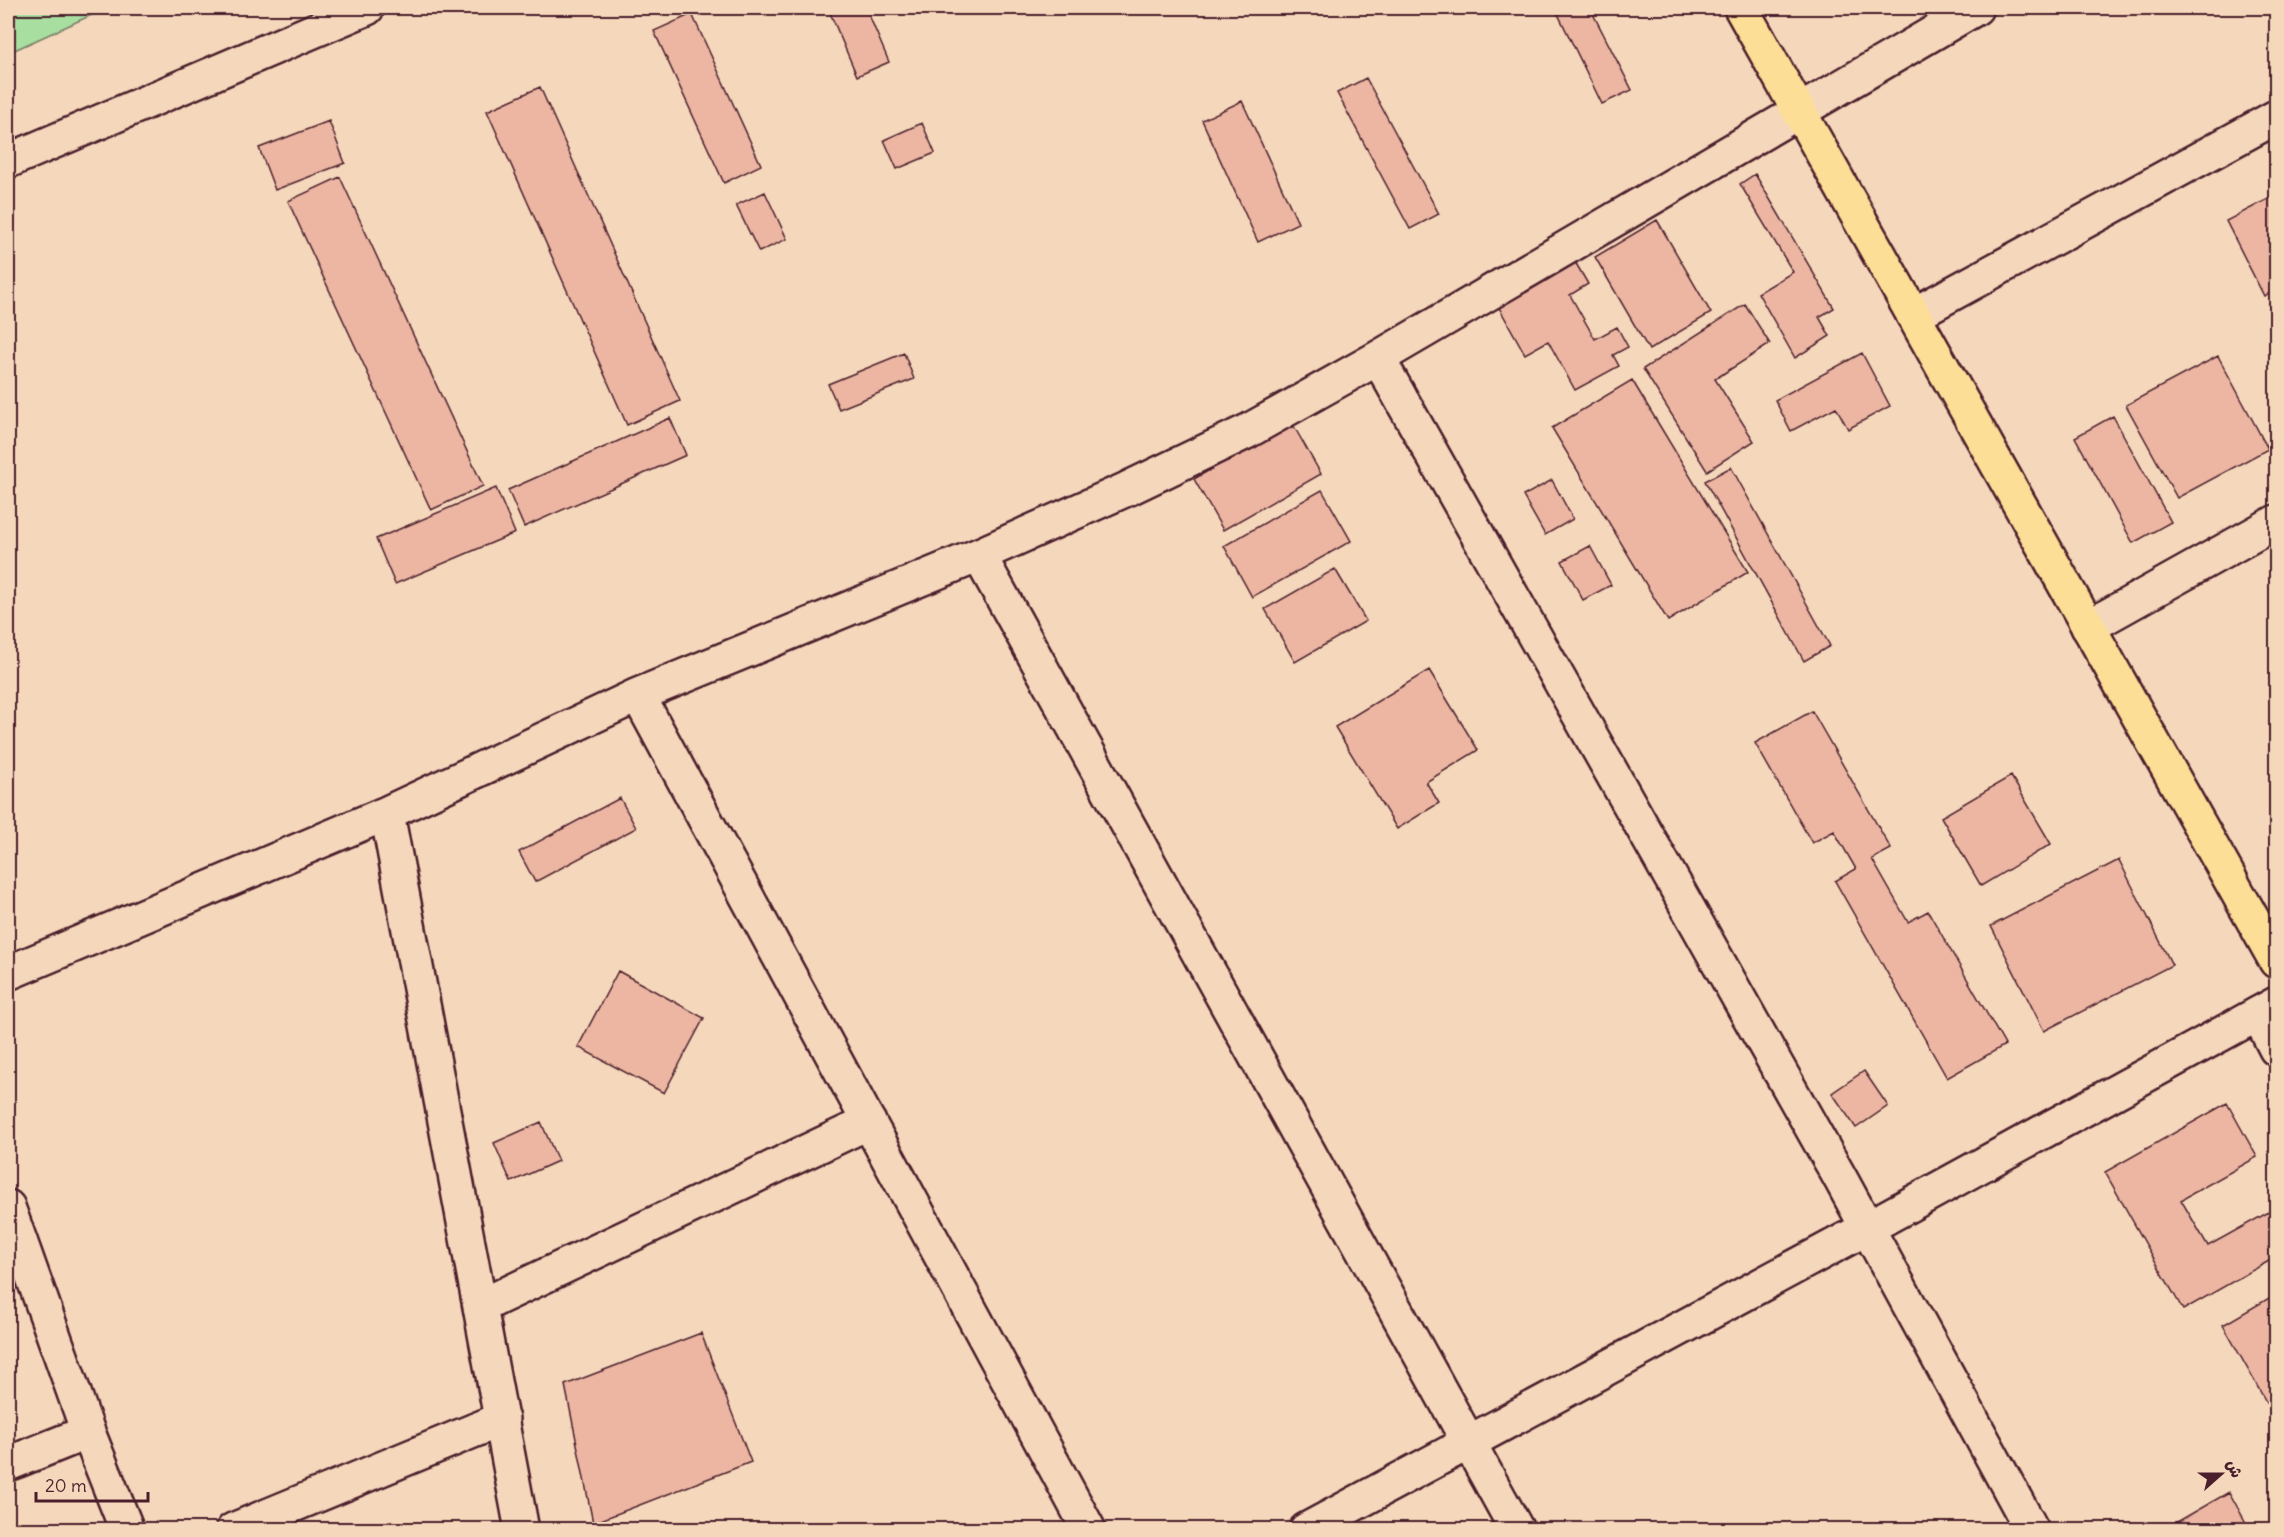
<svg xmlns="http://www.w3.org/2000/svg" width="2284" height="1537" viewBox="0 0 2284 1537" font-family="Delius,'Playpen Sans Arabic',sans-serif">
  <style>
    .green { fill: #a8dea0; stroke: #797e66; stroke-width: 1.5 }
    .building { fill: #ecb6a3; stroke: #4a1f2b; stroke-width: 1.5 }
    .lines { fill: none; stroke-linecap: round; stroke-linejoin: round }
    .minor-casing { stroke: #4a1f2b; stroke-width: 38 }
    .secondary-casing { stroke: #4a1f2b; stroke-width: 38 }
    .primary-casing { stroke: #4a1f2b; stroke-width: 38 }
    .minor { stroke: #f5d8bc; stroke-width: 33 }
    .secondary { stroke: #f5d8bc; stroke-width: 33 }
    .primary { stroke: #fdde96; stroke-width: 33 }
  </style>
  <rect width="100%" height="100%" fill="#f5d8bc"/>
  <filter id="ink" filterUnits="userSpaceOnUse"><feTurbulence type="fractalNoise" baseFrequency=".0167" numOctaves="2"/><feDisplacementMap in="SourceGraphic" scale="12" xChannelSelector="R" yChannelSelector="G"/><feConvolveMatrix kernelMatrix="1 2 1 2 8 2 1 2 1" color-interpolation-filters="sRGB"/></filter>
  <g filter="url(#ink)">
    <!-- green -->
    <path class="green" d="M8,8H107L8,53Z"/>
    <!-- building -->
    <path class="building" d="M828,8H866L889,62L857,76Z
      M1570,8H1590L1632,90L1602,104L1558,14Z
      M692,14L761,165L724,183L654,31Z
      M1366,78L1439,214L1410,229L1337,93Z
      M540,87L680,401L627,425L487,111Z
      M1242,101L1298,223L1258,242L1202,120Z
      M329,121L345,163L275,190L259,148Z
      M922,123L935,153L897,169L884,140Z
      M1755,174L1834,308L1819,317L1830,336L1795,358L1758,293L1793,272L1740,184Z
      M340,177L483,486L431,510L288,201Z
      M765,192L787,239L759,252L736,205Z
      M2276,195V290L2264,296L2226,221Z
      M1657,220L1711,313L1649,350L1595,257Z
      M1574,260L1588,284L1570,295L1595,339L1617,327L1628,347L1613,355L1619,366L1575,390L1548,341L1525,354L1497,304Z
      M1745,304L1770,344L1715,379L1754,441L1707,471L1643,369Z
      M904,353L914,379L839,409L828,384Z
      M1862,353L1890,406L1848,429L1836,407L1791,431L1775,400Z
      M2218,356L2268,449L2177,498L2126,405Z
      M1632,380L1748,572L1668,621L1552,428Z
      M2113,416L2171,522L2133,543L2075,437Z
      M670,418L686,455L524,527L508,490Z
      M1292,423L1321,474L1223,530L1194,479Z
      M1731,467L1830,646L1804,661L1705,481Z
      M1552,480L1573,519L1545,535L1523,496Z
      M496,488L515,533L395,584L376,539Z
      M1322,490L1351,541L1252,597L1224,546Z
      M1590,546L1611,585L1583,600L1562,561Z
      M1335,569L1366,621L1295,662L1265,609Z
      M1429,670L1478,750L1426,782L1439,803L1397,829L1335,727Z
      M1812,711L1891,849L1872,859L1908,922L1928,911L2005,1045L1947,1078L1835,881L1856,869L1834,831L1812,843L1755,743Z
      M2011,776L2051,844L1981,886L1941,817Z
      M620,798L636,828L535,882L519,852Z
      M2119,860L2172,965L2044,1031L1991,926Z
      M618,971L704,1018L664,1093L578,1047Z
      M1864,1071L1888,1106L1856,1128L1832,1093Z
      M2227,1103L2257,1157L2181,1200L2208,1246L2276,1208V1257L2183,1310L2105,1172Z
      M541,1122L558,1161L511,1182L494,1143Z
      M2276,1294V1415L2274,1416L2223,1325Z
      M701,1333L751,1462L593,1523L565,1385Z
      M2229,1492L2250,1530H2165V1529Z"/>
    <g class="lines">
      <!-- minor casing -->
      <g class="minor-casing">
        <path id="minor" d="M8,161L367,8
          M1913,315L2276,117
          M1378,358L1839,1176L2032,1530
          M979,555L1517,1530
          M2088,627L2276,522
          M638,695L1089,1530
          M387,813L522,1530
          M8,973L387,813L638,695L979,555L1127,489L1248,431L1378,358L1976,8
          M2258,1014L2276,1049
          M8,1207L88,1432L127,1530
          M481,1306L869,1122
          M8,1464L88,1432
          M233,1530L502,1419"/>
      </g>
      <!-- secondary casing -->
      <g class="secondary-casing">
        <path id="secondary" d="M1306,1530L1867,1228L2276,1004"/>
      </g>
      <!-- primary casing -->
      <g class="primary-casing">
        <path id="primary" d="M1741,8L2276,961"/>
      </g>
      <!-- minor -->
      <use href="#minor" class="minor"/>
      <!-- secondary -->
      <use href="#secondary" class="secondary"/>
      <!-- primary -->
      <use href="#primary" class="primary"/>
    </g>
  </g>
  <!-- margin -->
  <rect width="2284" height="1537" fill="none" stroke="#f5d8bc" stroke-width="30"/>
  <rect x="15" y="15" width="2254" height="1507" fill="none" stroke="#4a1f2b" stroke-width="2" filter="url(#ink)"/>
  <!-- north arrow -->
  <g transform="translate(2221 1474) rotate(69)" stroke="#f5d8bc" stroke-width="4.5" paint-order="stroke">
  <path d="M0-4.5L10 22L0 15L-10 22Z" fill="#4a1f2b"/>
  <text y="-9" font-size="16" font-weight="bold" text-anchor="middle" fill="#4a1f2b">ش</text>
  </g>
  <!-- scale -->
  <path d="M36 1492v9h112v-9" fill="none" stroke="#4a1f2b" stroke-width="3"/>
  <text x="45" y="1492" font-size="18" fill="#4a1f2b" stroke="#f5d8bc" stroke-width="4.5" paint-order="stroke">20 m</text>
</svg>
